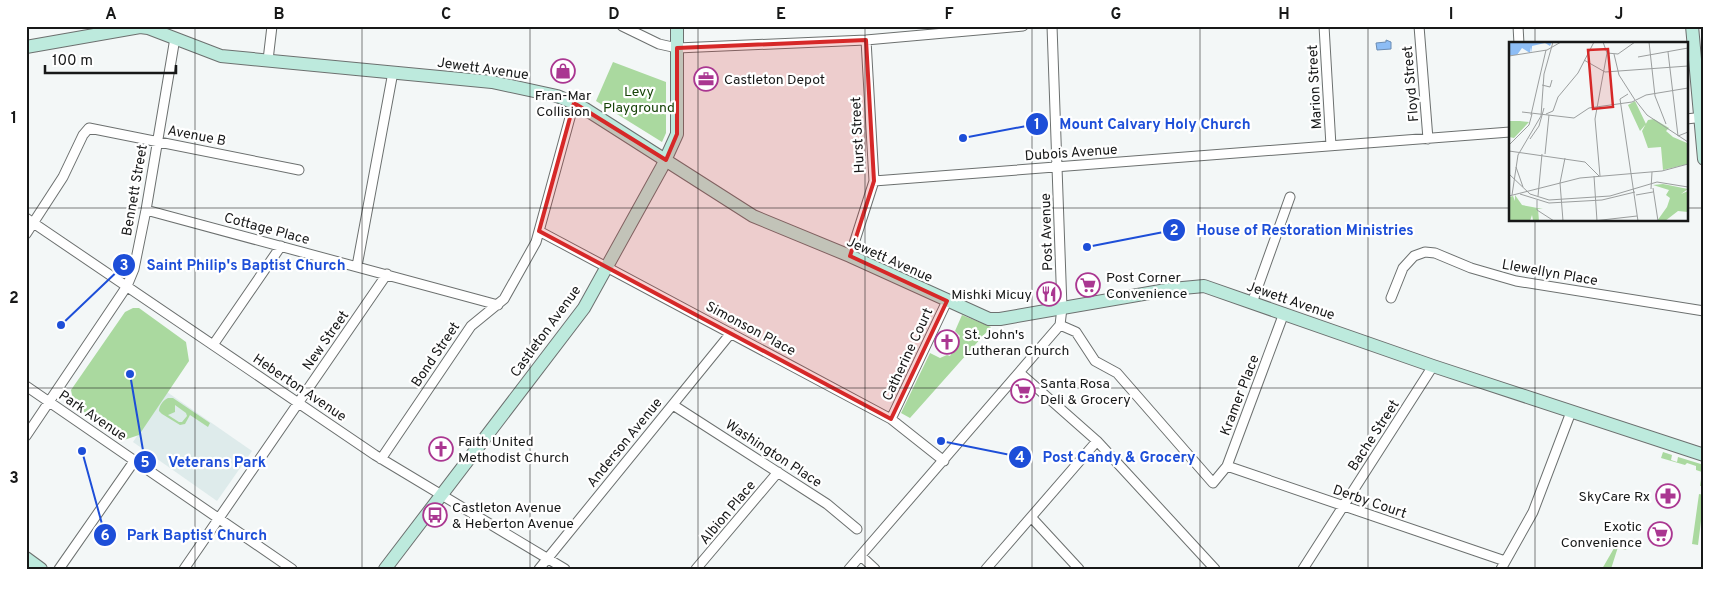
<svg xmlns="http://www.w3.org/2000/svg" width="1730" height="595" viewBox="0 0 1730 595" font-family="Overpass,sans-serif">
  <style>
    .built { fill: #deebeb }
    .green { fill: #aad99f; fill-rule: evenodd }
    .water { fill: #8dbdf5; stroke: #6a8cb3 }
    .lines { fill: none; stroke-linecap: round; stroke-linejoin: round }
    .street-casing { stroke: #6c706f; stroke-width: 11 }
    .secondary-casing { stroke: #6c706f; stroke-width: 14 }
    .street { stroke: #fff; stroke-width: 9 }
    .secondary { stroke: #bdeadd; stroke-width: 12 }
    .marked { fill: #d62828; fill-opacity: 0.2; stroke: #d62828; stroke-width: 4; stroke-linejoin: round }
    .grid { fill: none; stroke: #171818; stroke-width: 1; stroke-opacity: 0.55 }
    .labels { text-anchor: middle; stroke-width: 4.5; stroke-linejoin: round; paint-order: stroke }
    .street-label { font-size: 14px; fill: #171818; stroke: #fff }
    .poi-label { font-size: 14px; fill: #171818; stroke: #fff; text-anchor: start }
    .park-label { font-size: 14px; fill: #164307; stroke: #fff }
    .inset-road { fill: none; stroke: #9b9e9e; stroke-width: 1 }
    .view { fill: #d62828; fill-opacity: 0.15; stroke: #d62828; stroke-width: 2.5 }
    .inset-edge { fill: none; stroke: #171818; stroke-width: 2.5 }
    .leader { fill: none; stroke: #1d4ed8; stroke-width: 2 }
    .callout-dot { fill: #1d4ed8; stroke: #fff; stroke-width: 2 }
    .mark-label { font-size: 15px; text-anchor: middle; font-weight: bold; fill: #fff }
    .callout-label { font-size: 15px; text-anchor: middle; font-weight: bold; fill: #1d4ed8; stroke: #fff; stroke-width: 4.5; stroke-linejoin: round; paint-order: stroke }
    .neatline { fill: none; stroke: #171818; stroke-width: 2 }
    .grid-label { font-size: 16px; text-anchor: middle; font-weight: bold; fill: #171818 }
  </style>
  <rect width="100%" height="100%" fill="#f3f7f7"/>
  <!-- built -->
  <path class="built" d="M167,392L252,451L217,501L133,442Z"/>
  <!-- green -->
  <path class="green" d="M613,62L666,82V133L662,142L596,101Z
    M133,308H139L186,342L189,361L139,435L124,440L74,405L71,390L125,312Z
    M962,315L991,327L910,418L901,413L930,353L940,358L947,355L950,356L960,336L955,331Z
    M168,398H173L210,423L208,427L190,415L185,424L180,425L162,414L159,411C159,406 163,400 168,398ZM175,405L186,413L187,416L182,422H179L168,415L175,412Z
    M1663,452L1672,455L1671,460L1677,462L1678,457L1704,465V486H1700L1702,472L1696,470V466L1687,463L1685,465L1661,458Z
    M1699,494L1704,495V497L1698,545L1692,544Z
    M1617,543L1627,546L1626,550L1618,547L1611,569H1602Z"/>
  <!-- water -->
  <path class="water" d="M1386,40L1391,42V49L1377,50L1376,43L1386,42Z"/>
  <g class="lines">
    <!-- street casing -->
    <g class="street-casing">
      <path id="street" d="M622,26L659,44L677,48L866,40L1023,26
        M1324,26L1331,146
        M1419,26L1428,139
        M1518,26L1519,44
        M268,60L272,26
        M1686,119L1704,117
        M874,181L1510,132
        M146,210L498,305
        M26,218L375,455L565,569
        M539,231L891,419L944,461
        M26,234L63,177L83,135L89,128L299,170
        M850,256L874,181L866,40
        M357,266L393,72
        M1391,298L1403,268L1414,256L1425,252L1435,253L1471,268L1516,281L1704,311
        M1252,303L1290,197
        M1060,325L1076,332L1095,361L1117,373L1213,483L1227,466L1284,313
        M213,345L281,246
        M1020,373L1097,441L1215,569
        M26,386L292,569
        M673,405L827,504L857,529
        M891,419L947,301
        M26,436L127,286L134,269L146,210L175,38
        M381,459L471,326L504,299L536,242L574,103
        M1227,466L1505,561
        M1031,517L1079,569
        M861,556L875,569
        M59,569L135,460
        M184,569L387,274
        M539,569L731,333
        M696,569L778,472
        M849,569L1060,325L1062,308L1052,26
        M986,569L1097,441
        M1303,569L1433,366
        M1501,569L1533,512L1571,412"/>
    </g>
    <!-- secondary casing -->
    <g class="secondary-casing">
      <path id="secondary" d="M1692,26L1704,159
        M26,47L140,27L148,28L221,56L492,82L557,96L579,105L753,216L850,256L989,319H1000L1172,289L1204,286L1433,366L1704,455
        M26,558L41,569
        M385,569L584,308L662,167L677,134V26"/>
    </g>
    <!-- street -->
    <use href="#street" class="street"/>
    <!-- secondary -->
    <use href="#secondary" class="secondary"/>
  </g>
  <!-- marked area -->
  <path class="marked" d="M866,40L874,181L850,256L947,301L891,419L539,231L574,103L666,160L677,134V48Z"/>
  <!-- grid -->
  <path class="grid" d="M195,26V569M362,26V569M530,26V569M698,26V569M865,26V569M1032,26V569M1200,26V569M1368,26V569M1535,26V44M26,208H1510M1686,208H1704M1535,220V569M26,388H1704"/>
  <!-- icons -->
  <defs>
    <g id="shop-ring" transform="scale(1.25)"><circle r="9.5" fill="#fff" stroke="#aa3791" stroke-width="1.5"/><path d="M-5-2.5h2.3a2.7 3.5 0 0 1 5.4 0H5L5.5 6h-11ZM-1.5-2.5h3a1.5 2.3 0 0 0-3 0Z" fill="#aa3791"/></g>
    <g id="office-ring" transform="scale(1.25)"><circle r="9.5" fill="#fff" stroke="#aa3791" stroke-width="1.5"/><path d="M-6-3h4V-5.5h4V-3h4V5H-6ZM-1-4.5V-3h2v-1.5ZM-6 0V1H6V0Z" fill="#aa3791"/></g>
    <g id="supermarket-ring" transform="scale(1.25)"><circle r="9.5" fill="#fff" stroke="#aa3791" stroke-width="1.5"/><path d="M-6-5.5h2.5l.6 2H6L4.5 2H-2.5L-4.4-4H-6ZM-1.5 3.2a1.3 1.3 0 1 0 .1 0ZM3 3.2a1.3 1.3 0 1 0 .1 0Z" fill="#aa3791"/></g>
    <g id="restaurant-ring" transform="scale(1.25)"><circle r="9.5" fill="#fff" stroke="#aa3791" stroke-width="1.5"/><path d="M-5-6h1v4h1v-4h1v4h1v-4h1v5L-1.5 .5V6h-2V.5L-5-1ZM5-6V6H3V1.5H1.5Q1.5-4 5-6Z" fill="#aa3791"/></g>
    <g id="church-ring" transform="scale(1.25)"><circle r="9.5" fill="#fff" stroke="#aa3791" stroke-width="1.5"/><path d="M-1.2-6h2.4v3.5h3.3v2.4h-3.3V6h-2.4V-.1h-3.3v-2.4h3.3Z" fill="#aa3791"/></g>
    <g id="pharmacy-ring" transform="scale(1.25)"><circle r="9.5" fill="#fff" stroke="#aa3791" stroke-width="1.5"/><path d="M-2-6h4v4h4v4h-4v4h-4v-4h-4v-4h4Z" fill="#aa3791"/></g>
    <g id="bus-ring" transform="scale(1.25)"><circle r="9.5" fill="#fff" stroke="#aa3791" stroke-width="1.5"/><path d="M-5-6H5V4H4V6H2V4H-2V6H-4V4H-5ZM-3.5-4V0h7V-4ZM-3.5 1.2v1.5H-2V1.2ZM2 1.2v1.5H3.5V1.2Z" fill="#aa3791"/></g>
  </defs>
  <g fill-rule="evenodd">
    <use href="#shop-ring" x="563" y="71"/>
    <use href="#office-ring" x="706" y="79"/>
    <use href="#supermarket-ring" x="1088" y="285"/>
    <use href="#restaurant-ring" x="1049" y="294"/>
    <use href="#church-ring" x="947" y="342"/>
    <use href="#supermarket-ring" x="1023" y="391"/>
    <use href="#church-ring" x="441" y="449"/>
    <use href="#pharmacy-ring" x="1668" y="496"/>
    <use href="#bus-ring" x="435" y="515"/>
    <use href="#supermarket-ring" x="1660" y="534"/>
  </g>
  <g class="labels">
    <!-- street labels -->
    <g class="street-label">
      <text transform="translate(483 68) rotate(8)" y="5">Jewett Avenue</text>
      <text transform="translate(1410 84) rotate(-95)" y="5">Floyd Street</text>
      <text transform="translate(1314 87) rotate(-93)" y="5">Marion Street</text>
      <text transform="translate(197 135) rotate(11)" y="5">Avenue B</text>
      <text transform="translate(857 135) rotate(-93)" y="5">Hurst Street</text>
      <text transform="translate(1071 152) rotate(-4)" y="5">Dubois Avenue</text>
      <text transform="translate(134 190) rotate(-80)" y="5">Bennett Street</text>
      <text transform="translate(267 228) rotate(15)" y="5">Cottage Place</text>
      <text transform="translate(1046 232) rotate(-92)" y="5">Post Avenue</text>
      <text transform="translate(890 259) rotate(24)" y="5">Jewett Avenue</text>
      <text transform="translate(1550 272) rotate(10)" y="5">Llewellyn Place</text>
      <text transform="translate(1291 300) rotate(19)" y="5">Jewett Avenue</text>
      <text transform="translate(751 328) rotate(28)" y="5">Simonson Place</text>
      <text transform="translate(545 331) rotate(-54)" y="5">Castleton Avenue</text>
      <text transform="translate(325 340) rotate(-55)" y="5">New Street</text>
      <text transform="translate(435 354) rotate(-56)" y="5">Bond Street</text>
      <text transform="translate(907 354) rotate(-65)" y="5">Catherine Court</text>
      <text transform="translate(300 387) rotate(34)" y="5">Heberton Avenue</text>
      <text transform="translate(1239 395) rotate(-69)" y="5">Kramer Place</text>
      <text transform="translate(93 415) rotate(34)" y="5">Park Avenue</text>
      <text transform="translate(1373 435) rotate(-57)" y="5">Bache Street</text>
      <text transform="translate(624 442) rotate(-51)" y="5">Anderson Avenue</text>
      <text transform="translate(774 453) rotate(33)" y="5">Washington Place</text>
      <text transform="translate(1370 501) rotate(19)" y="5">Derby Court</text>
      <text transform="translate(727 512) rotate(-50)" y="5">Albion Place</text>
    </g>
    <!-- poi labels -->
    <g class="poi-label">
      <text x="724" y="84">Castleton Depot</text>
      <text x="563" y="100" text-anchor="middle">Fran-Mar<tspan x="563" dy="16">Collision</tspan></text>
      <text x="1106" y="282">Post Corner<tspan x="1106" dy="16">Convenience</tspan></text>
      <text x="1032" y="299" text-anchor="end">Mishki Micuy</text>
      <text x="964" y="339">St. John's<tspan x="964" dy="16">Lutheran Church</tspan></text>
      <text x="1040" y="388">Santa Rosa<tspan x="1040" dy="16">Deli &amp; Grocery</tspan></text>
      <text x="458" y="446">Faith United<tspan x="458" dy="16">Methodist Church</tspan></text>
      <text x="1650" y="501" text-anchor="end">SkyCare Rx</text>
      <text x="452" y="512">Castleton Avenue<tspan x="452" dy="16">&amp; Heberton Avenue</tspan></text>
      <text x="1642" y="531" text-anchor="end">Exotic<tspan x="1642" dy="16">Convenience</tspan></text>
    </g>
    <!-- park labels -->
    <g class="park-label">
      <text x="639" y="96">Levy<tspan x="639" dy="16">Playground</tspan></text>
    </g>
  </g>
  <!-- overview -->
  <g transform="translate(1509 42)">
    <rect width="179" height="179" fill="#f3f7f7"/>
    <path d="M126,59L137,82L131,89L119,63ZM145,77L160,86L157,89L164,95L178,101L179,122L154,128L152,105L139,106L133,89L139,78ZM0,79H11L20,80L5,96L0,95ZM154,142L179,147L172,152L179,149V170L169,169L156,179H148L158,165L161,156L157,153L160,148L144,143ZM6,153L13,163L34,167H29L30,179L24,178L23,173L21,179H0V155L4,154L6,159Z" fill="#aad99f"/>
    <path d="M0,0H43L41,4L36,1L23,4V11L22,5L21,11L13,6L8,13H0Z" fill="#8dbdf5"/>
    <path class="inset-road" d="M94,0L98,11L109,12L126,0M140,0L146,54L157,82M159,10L169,94L179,90M105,12L110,33L126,58M0,14L38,8L52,0M129,15L179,6M75,18L96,30L179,24M30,38L37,8M33,43L41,45L43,38M119,52L111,57L129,179M127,59L138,73L179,100M13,70L65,76L80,66L123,60L137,53L179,46M37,72L44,69L49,55L69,31L85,0M22,73L30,38M21,97L30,84L35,66M0,103L20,83L23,72M0,109L76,120L90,134M36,112L40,73M7,125L14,145M0,132L21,152L40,158L101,154L148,140L179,145M85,134L88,179M91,134L86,77L98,11M144,146L149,179M142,147L143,130M11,152L40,161L93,158M3,153L9,113L32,74L35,32L44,0M127,153L144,150M0,154L71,136L153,129L179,122M29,154L33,112M28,158V168L45,179M93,158L126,150M54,179L51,141L56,116M84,179L128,174"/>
    <path class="view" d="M99,7L104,65L84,67L79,8Z"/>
    <rect width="179" height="179" class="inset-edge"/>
  </g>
  <!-- callouts -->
  <path class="leader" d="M963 138L1037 124M1087 247L1174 230M61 325L124 265M941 441L1020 457M130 374L145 462M82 451L105 535"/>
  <g class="callout-dot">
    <circle cx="963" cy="138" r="5"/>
    <circle cx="1087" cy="247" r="5"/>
    <circle cx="61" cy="325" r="5"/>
    <circle cx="941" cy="441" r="5"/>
    <circle cx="130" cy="374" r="5"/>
    <circle cx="82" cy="451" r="5"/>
    <circle cx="1037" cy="124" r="12"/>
    <circle cx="1174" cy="230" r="12"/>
    <circle cx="124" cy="265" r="12"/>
    <circle cx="1020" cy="457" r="12"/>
    <circle cx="145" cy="462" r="12"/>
    <circle cx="105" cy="535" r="12"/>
  </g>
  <g class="mark-label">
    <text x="1037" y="129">1</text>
    <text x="1174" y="235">2</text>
    <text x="124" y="270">3</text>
    <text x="1020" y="462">4</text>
    <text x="145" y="467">5</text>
    <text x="105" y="540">6</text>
  </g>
  <g class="callout-label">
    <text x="1155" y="129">Mount Calvary Holy Church</text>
    <text x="1305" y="235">House of Restoration Ministries</text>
    <text x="246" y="270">Saint Philip's Baptist Church</text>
    <text x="1119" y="462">Post Candy &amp; Grocery</text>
    <text x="217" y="467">Veterans Park</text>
    <text x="197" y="540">Park Baptist Church</text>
  </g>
  <!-- border -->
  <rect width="1730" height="595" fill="none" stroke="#ffffff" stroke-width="55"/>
  <!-- scale -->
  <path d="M45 65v8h131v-8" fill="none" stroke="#171818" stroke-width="2.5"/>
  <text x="52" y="65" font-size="15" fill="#171818" stroke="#ffffff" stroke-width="4" paint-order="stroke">100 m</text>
  <rect x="28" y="28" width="1674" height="540" class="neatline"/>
  <g class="grid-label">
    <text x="111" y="19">A</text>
    <text x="279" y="19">B</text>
    <text x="446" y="19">C</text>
    <text x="614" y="19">D</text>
    <text x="781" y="19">E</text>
    <text x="949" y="19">F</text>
    <text x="1116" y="19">G</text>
    <text x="1284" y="19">H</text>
    <text x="1451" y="19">I</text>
    <text x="1619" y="19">J</text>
    <text x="14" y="123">1</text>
    <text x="14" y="303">2</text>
    <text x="14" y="483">3</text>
  </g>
</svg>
